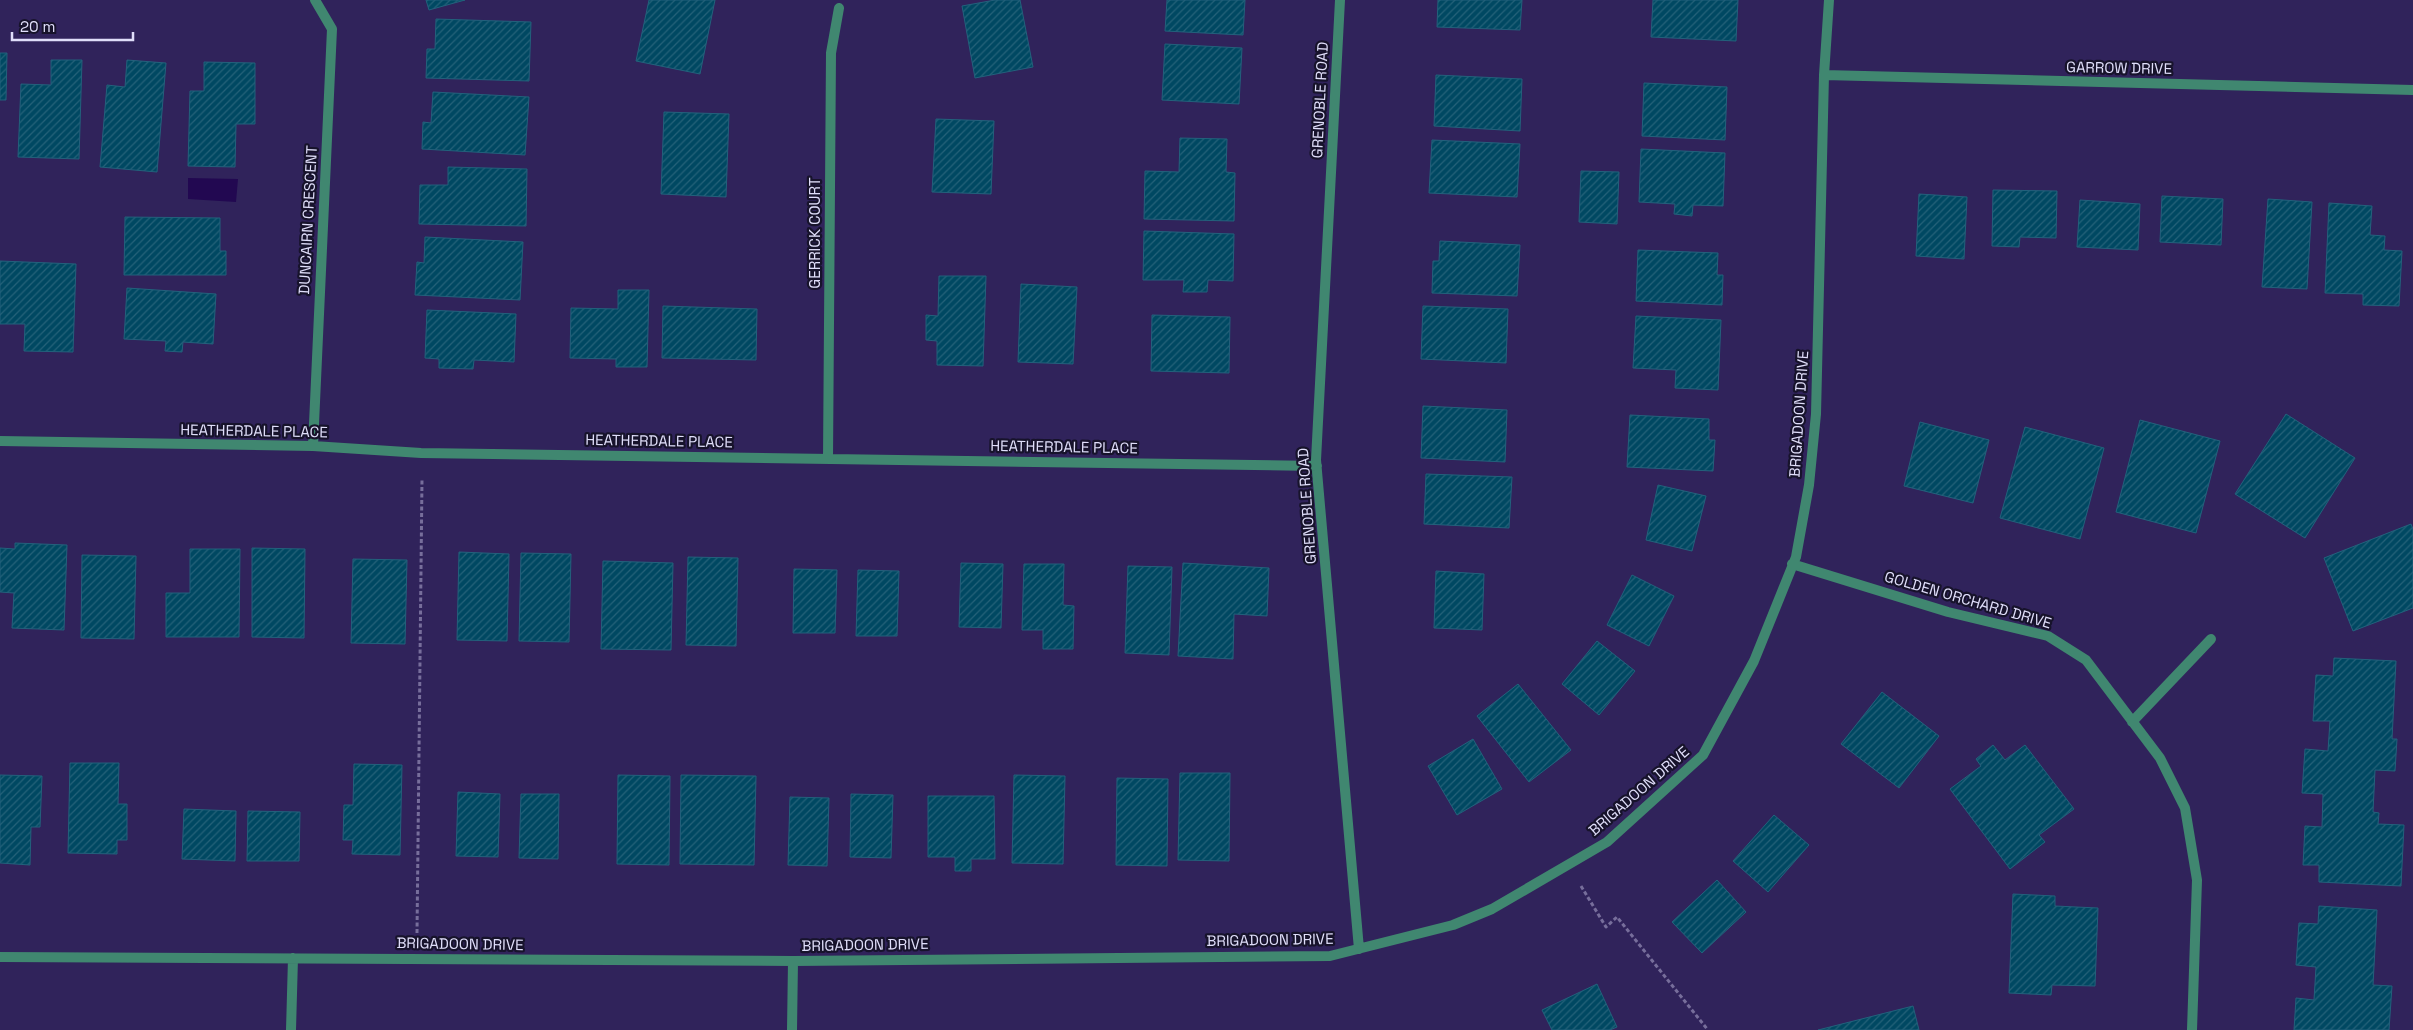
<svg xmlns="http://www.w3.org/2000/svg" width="2413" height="1030" viewBox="0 0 2413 1030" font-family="'Space Grotesk',sans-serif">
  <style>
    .water { fill: #220851 }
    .building { fill: url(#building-hatch); stroke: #23617c }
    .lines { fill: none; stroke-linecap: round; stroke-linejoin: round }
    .path { stroke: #776e9b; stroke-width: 3; stroke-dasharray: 4 2.5; stroke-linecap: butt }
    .street { stroke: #408770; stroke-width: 10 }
    .labels { text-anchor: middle; stroke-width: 4.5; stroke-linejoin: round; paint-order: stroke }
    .street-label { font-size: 15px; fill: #e0defa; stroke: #17132b }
  </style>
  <defs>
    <pattern id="building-hatch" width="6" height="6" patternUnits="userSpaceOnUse" patternTransform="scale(1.25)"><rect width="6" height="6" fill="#004862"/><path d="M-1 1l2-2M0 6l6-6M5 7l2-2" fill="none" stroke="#256279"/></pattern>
  </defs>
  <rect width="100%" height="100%" fill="#30235b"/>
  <!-- water -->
  <path class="water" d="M188,178L238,179L236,202L188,199Z"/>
  <!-- building -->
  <path class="building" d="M426,0H465L429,10Z
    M649,0H715L700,74L636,61Z
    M995,0H1020L1033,67L975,78L962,6Z
    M1167,0H1245L1243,35L1165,31Z
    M1438,0H1522L1520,30L1437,27Z
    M1653,0H1738L1736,41L1651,37Z
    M436,19L531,22L529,81L426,78L427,49H435Z
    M1165,44L1242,48L1239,104L1162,100Z
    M0,53H7L6,100H0Z
    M51,60H82L79,159L18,157L21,84L51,85Z
    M127,60L166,63L157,172L100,167L107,85L125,87Z
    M204,62L255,63V124H236L235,167L188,166L190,91H204Z
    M1436,75L1522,79L1520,131L1434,126Z
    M1644,83L1727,87L1725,140L1642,136Z
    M433,92L529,97L525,155L422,149L423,122L431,123Z
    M664,112L729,114L726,197L661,194Z
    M936,119L994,121L991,194L932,192Z
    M1180,138L1227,139L1226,172L1235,173L1234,221L1144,219L1145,171L1179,172Z
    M1432,140L1520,144L1517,197L1429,193Z
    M1641,149L1725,153L1723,206L1693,205L1692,216L1674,214L1675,204L1639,202Z
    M448,167L527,169L526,226L419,224L420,185H448Z
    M1581,171L1619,172L1617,224L1579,222Z
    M1993,190L2057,191L2056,238L2020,237L2019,247L1992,246Z
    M1919,194L1967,197L1964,259L1916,256Z
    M2162,196L2223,199L2221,245L2160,242Z
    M2268,199L2312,202L2307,289L2262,287Z
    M2080,200L2140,204L2138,250L2077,247Z
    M2329,203L2372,206L2370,235L2385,236L2384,250L2402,251L2399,306L2363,305V294L2325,293Z
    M125,217L220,218V251H226V275H124Z
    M1144,231L1234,234L1233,281L1208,280L1207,292H1183L1184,280H1143Z
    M425,237L523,242L520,300L415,295L417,262L424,263Z
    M1440,241L1520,245L1517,296L1432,293L1433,261H1439Z
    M1638,250L1718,253L1717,275H1723L1722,305L1636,301Z
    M0,261L76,264L73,352L24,351L25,324H0Z
    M939,276H986L983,366L937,365V341L926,340V315L938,316Z
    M1021,284L1077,287L1073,364L1018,362Z
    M127,288L216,294L213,344L183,342L182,352L165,351L166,341L124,339Z
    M618,290H649L647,367H616V359L570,358L571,308L618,309Z
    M663,306L757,309L756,360L662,358Z
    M1423,306L1508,309L1506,363L1421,359Z
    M427,310L516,314L514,362L474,360L473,369L439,368V359L425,358Z
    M1152,315L1230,317L1229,373L1151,371Z
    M1636,316L1721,320L1718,390L1675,388L1676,370L1633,368Z
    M1423,406L1507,410L1505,462L1421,458Z
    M2286,414L2355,458L2305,538L2235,494Z
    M1630,415L1709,419V440H1715L1713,471L1627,467Z
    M2140,420L2220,441L2196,533L2116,512Z
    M1920,422L1989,440L1973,503L1904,486Z
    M2025,427L2104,448L2080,539L2000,518Z
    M1426,474L1512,477L1509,528L1424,524Z
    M1658,485L1706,496L1692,551L1646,540Z
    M2411,524L2413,529V608L2353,631L2324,558Z
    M15,543L67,545L64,630L12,628L14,593L0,592V548L15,549Z
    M252,548L305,549L304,638L252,637Z
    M190,549H240L239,637H166V593H190Z
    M459,552L509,554L507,641L457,640Z
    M521,553L571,554L569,642L519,641Z
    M82,555L136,556L134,639L81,638Z
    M688,557L738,558L736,646L686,645Z
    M353,559L407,560L405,644L351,643Z
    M603,561L673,563L671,650L601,649Z
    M961,563L1003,564L1001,628L959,627Z
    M1183,563L1269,568L1267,616L1234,614L1233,659L1178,656Z
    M1024,564H1064L1063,605L1074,606L1073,649H1043V630H1022Z
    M1128,566L1172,567L1169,655L1125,653Z
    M794,569L837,570L835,633H793Z
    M858,570L899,571L897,636H856Z
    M1436,571L1484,574L1482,630L1434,628Z
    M1632,575L1674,596L1649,646L1607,625Z
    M1597,641L1635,671L1599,715L1562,684Z
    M2334,658L2396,661L2392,739H2397L2395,771L2375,770L2373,812L2379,813L2378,824L2404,825L2401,886L2319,882V865H2303L2305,826L2322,827L2323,794L2302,793L2305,749L2328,751L2330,721H2313L2316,675L2333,676Z
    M1518,684L1571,750L1529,782L1477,716Z
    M1882,692L1939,736L1899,788L1841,744Z
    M1473,739L1502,789L1457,815L1428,766Z
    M1993,745L2005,760L2025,745L2074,809L2039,835L2045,842L2010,869L1950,789L1981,766L1976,759Z
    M70,763H119L118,804H127V840H117V854L68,853Z
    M354,764L402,765L400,855L352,854L353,840H343L344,805H353Z
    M1180,773H1230L1229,861L1178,860Z
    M0,775L42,776L40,827H31L30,865L0,863Z
    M618,775L670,776L669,865L617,864Z
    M681,775L756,776L754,865L680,864Z
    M1014,775L1065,776L1063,864L1012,863Z
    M1117,778L1168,779L1167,866L1116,865Z
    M458,792L500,794L498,857L456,856Z
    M521,794H559L558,859L519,858Z
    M851,794L893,795L891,858L850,857Z
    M928,796H994L995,859H971V871H955V857H928Z
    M790,797L829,798L827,866L788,865Z
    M184,809L236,811L235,861L182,859Z
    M248,811L300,812L299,861H247Z
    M1774,815L1809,845L1768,892L1733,861Z
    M1717,880L1746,912L1702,953L1672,922Z
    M2013,894L2055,896V906L2098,908L2095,986L2052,985L2051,995L2009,993Z
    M2319,906L2377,910L2373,985L2392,986L2389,1030H2294L2296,998L2314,1000L2316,967L2296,965L2299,923L2318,924Z
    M1597,984L1617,1027L1610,1030H1552L1542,1010Z
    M1913,1006L1919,1030H1818Z"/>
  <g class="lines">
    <!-- path -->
    <path class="path" d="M1581,886L1606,927L1617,917L1708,1030
      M417,933L422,479"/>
    <!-- street -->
    <path class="street" d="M1340,0L1316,460L1359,949
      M1824,75L2413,90
      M0,441L313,446L421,453L1317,466
      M313,446L332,29L315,0
      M828,459L831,53L839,8
      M1792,564L1948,612L2048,636L2086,660L2160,758L2185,808L2197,880L2192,1030
      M2132,722L2211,639
      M0,957L793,961L1330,956L1453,925L1492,909L1607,842L1703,755L1754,661L1796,557L1809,485L1816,414L1824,75L1829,0
      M291,1030L293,958
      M792,1030L793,961"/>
  </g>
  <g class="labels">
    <!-- street labels -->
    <g class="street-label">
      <text transform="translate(2119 68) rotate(1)" y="5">GARROW DRIVE</text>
      <text transform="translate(1320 100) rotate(-87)" y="5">GRENOBLE ROAD</text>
      <text transform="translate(308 220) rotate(-87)" y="5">DUNCAIRN CRESCENT</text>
      <text transform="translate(815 233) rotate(-90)" y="5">GERRICK COURT</text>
      <text transform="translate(1799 414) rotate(-86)" y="5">BRIGADOON DRIVE</text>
      <text transform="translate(254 431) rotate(1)" y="5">HEATHERDALE PLACE</text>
      <text transform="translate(659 441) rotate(1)" y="5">HEATHERDALE PLACE</text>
      <text transform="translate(1064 447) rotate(1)" y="5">HEATHERDALE PLACE</text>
      <text transform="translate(1307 506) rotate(-94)" y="5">GRENOBLE ROAD</text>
      <text transform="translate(1968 600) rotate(16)" y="5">GOLDEN ORCHARD DRIVE</text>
      <text transform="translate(1639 791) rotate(-41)" y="5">BRIGADOON DRIVE</text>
      <text transform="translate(1270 940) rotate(-1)" y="5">BRIGADOON DRIVE</text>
      <text transform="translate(460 944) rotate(1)" y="5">BRIGADOON DRIVE</text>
      <text transform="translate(865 945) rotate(-1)" y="5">BRIGADOON DRIVE</text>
    </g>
  </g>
  <!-- scale -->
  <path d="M12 32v8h121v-8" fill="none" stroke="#e0defa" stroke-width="2.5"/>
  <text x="20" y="32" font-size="15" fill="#e0defa" stroke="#17132b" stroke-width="4" paint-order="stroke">20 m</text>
</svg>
